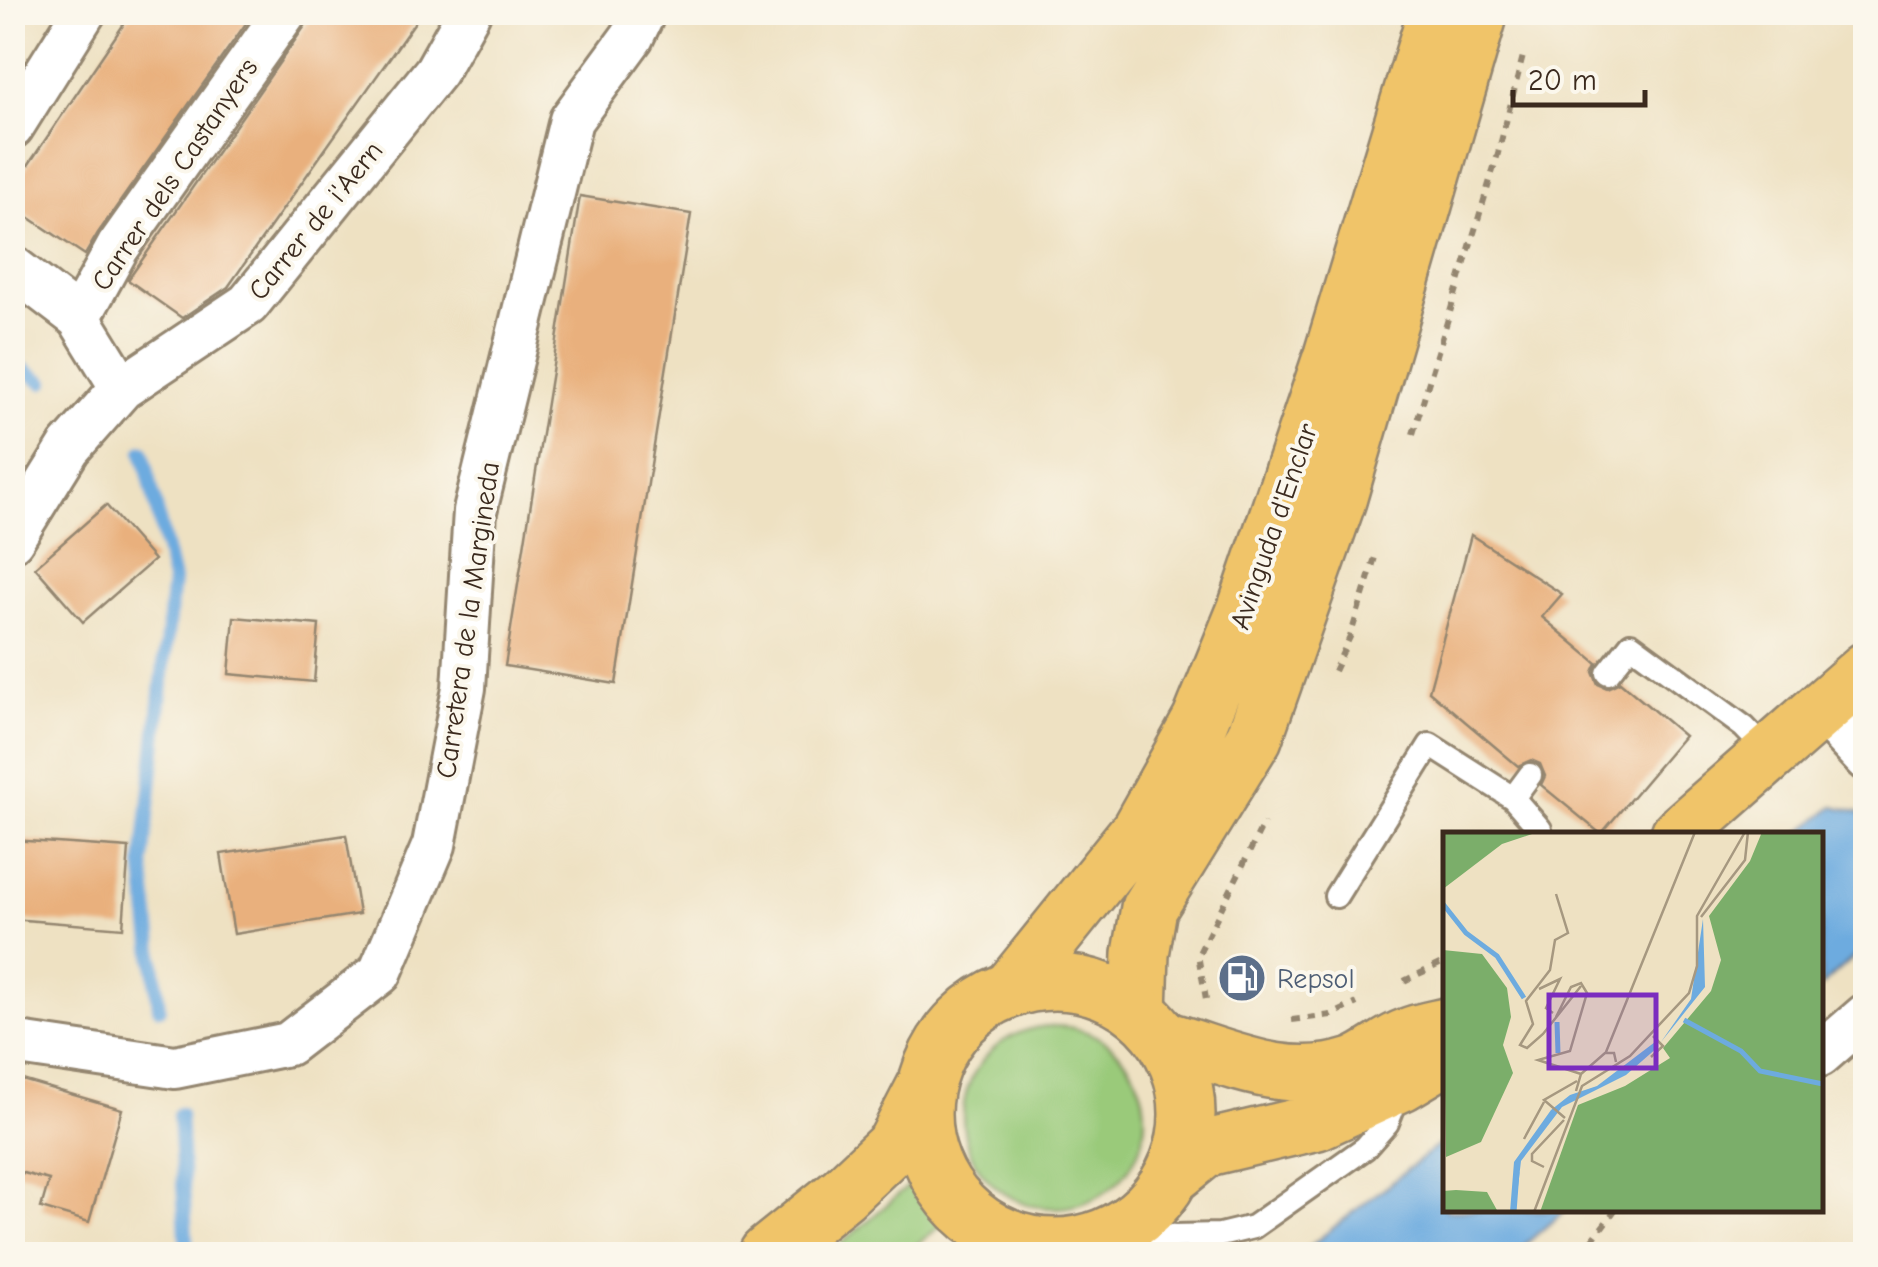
<svg xmlns="http://www.w3.org/2000/svg" width="1878" height="1267" viewBox="0 0 1878 1267" font-family="'Comic Neue',sans-serif">
  <style>
    .green { fill: #9aca7a; stroke: #6a7a4c; stroke-width: 2.5 }
    .water { fill: #6dabdf; stroke: #546a7e; stroke-width: 2.5 }
    .lines { fill: none; stroke-linecap: round; stroke-linejoin: round }
    .stream { stroke: #6dabdf; stroke-width: 14 }
    .building { fill: #e9b07d }
    .service-casing { stroke: #948670; stroke-width: 28 }
    .minor-casing { stroke: #948670; stroke-width: 48 }
    .primary-casing { stroke: #948670; stroke-width: 60 }
    .trunk-casing { stroke: #948670; stroke-width: 60 }
    .path { stroke: #948670; stroke-width: 6; stroke-dasharray: 8 8; stroke-linecap: butt }
    .service { stroke: #fff; stroke-width: 22 }
    .minor { stroke: #fff; stroke-width: 42 }
    .primary { stroke: #f0c469; stroke-width: 55 }
    .trunk { stroke: #f0c469; stroke-width: 55 }
    .labels { text-anchor: middle; stroke-width: 8; stroke-linejoin: round; paint-order: stroke }
    .street-label { font-size: 28px; fill: #3b2a1e; stroke: #fbf7ec }
    .service-label { font-size: 28px; fill: #4e5e75; stroke: #fbf7ec; text-anchor: start }
    .inset-river { fill: none; stroke: #6dabdf; stroke-width: 5 }
    .inset-road { fill: none; stroke: #a69880; stroke-width: 2.5 }
    .view { fill: #7b2cbf; fill-opacity: 0.15; stroke: #7b2cbf; stroke-width: 5 }
    .inset-edge { fill: none; stroke: #3b2a1e; stroke-width: 5 }
  </style>
  <rect width="100%" height="100%" fill="#fbf7ec"/>
  <filter id="ink" filterUnits="userSpaceOnUse"><feTurbulence type="fractalNoise" baseFrequency=".01" numOctaves="2"/><feDisplacementMap in="SourceGraphic" scale="20" xChannelSelector="R" yChannelSelector="G"/><feConvolveMatrix kernelMatrix="1 2 1 2 8 2 1 2 1" color-interpolation-filters="sRGB"/></filter>
  <filter id="wash" filterUnits="userSpaceOnUse"><feTurbulence type="fractalNoise" baseFrequency=".0048" numOctaves="4" result="noise"/><feDisplacementMap in="SourceGraphic" scale="40" xChannelSelector="R" yChannelSelector="G"/><feGaussianBlur stdDeviation="2.25" result="paint"/><feColorMatrix in="noise" values="0 0 0 0 0 0 0 0 0 0 0 0 0 0 0 0 0 1.4 0 .05"/><feComposite in="paint" operator="in"/></filter>
  <g filter="url(#wash)">
    <rect width="100%" height="100%" fill="#eee1c2"/>
    <!-- green -->
    <path class="green" d="M963 1117a91 91 0 1 1 182 0a91 91 0 1 1-182 0Z
      M911,1184L946,1222L904,1254H829Z"/>
    <!-- water -->
    <path class="water" d="M1834,806L1859,812L1865,820V947L1821,987L1820,834H1798Z
      M1445,1140L1446,1210H1565L1514,1254H1300Z"/>
    <g class="lines">
      <!-- stream -->
      <path class="stream" d="M12,362L43,382
        M143,451L173,580L143,863L159,1008
        M179,1114L187,1254"/>
    </g>
    <g id="blocks">
      <!-- building -->
      <path class="building" d="M132,12H254L98,233L85,255L12,206V189Z
        M310,12H422L228,287L182,318L128,280L305,26Z
        M580,196L691,214L616,684L505,666Z
        M106,505L154,560L83,622L35,567Z
        M1471,535L1562,594L1542,617L1597,663L1593,672L1598,684L1607,688L1620,682L1684,736L1601,834L1541,785L1545,776L1540,764L1531,760L1518,766L1429,691Z
        M234,617L319,625L314,682L229,674Z
        M346,835L359,914L234,934L221,854Z
        M12,840L129,848L123,928L12,919Z
        M12,1077L122,1109L89,1222L41,1208L49,1180L12,1170Z"/>
    </g>
  </g>
  <g filter="url(#ink)">
    <use href="#blocks" fill-opacity="0" stroke="#948670" stroke-width="2.5"/>
    <g class="lines">
      <!-- service casing -->
      <g class="service-casing">
        <path id="service" d="M1608,673L1631,644L1744,727L1771,755
          M1530,775L1513,798L1540,829L1537,834
          M1336,896L1430,745L1513,798
          M1118,1230L1175,1236L1220,1235L1253,1227L1365,1148L1387,1123L1398,1095"/>
      </g>
      <!-- minor casing -->
      <g class="minor-casing">
        <path id="minor" d="M12,127L84,12
          M12,267L79,318
          M122,388L79,318L118,247L285,12
          M12,540L69,448L122,388L248,304L436,71L469,12
          M1821,711L1866,759
          M12,1043L175,1067L288,1044L380,973L434,845L464,688L475,511L571,120L632,37L644,12
          M1820,1055L1866,1015"/>
      </g>
      <!-- primary casing -->
      <g class="primary-casing">
        <path id="primary" d="M1010,990L1139,830L1200,721L1246,608L1332,355L1436,12
          M1139,1012L1141,954L1149,908L1254,738L1338,500L1480,12"/>
      </g>
      <!-- trunk casing -->
      <g class="trunk-casing">
        <path id="trunk" d="M1679,834L1866,670
          M923 1114a132 132 0 1 1 264 0a132 132 0 1 1-264 0Z
          M1164,1039C1228,1057 1285,1088 1353,1066C1372,1059 1388,1043 1408,1036C1420,1031 1433,1029 1446,1026
          M1171,1177L1207,1148L1317,1122L1402,1083L1432,1065L1446,1038
          M767,1254L843,1193L895,1144L925,1086"/>
      </g>
      <!-- path -->
      <path class="path" d="M1413,434L1497,157L1524,52
        M1334,671L1350,637L1377,551
        M1404,981L1446,961
        M1206,999L1198,955L1264,823
        M1292,1020L1331,1015L1357,1003
        M1582,1254L1615,1210"/>
      <!-- service -->
      <use href="#service" class="service"/>
      <!-- minor -->
      <use href="#minor" class="minor"/>
      <!-- primary -->
      <use href="#primary" class="primary"/>
      <!-- trunk -->
      <use href="#trunk" class="trunk"/>
    </g>
  </g>
  <!-- icons -->
  <defs>
    <g id="fuel-disc" transform="scale(2.5)"><circle r="9.5" fill="#5c6f8a" stroke="#fbf7ec"/><path d="M-5.5-6h7V0h2V4h1.3V-2.5L3-4.5l.8-.8L6-3V5H2.5V1h-1V6h-7ZM-4.2-4.7v3.2H.2V-4.7Z" fill="#fff"/></g>
  </defs>
  <g fill-rule="evenodd">
    <use href="#fuel-disc" x="1242" y="978"/>
  </g>
  <g class="labels">
    <!-- street labels -->
    <g class="street-label">
      <text transform="translate(174 174) rotate(-56)" y="10">Carrer dels Castanyers</text>
      <text transform="translate(315 220) rotate(-51)" y="10">Carrer de i'Aern</text>
      <text transform="translate(1273 526) rotate(-71)" y="10">Avinguda d'Enclar</text>
      <text transform="translate(467 620) rotate(-82)" y="10">Carretera de la Margineda</text>
    </g>
    <!-- service labels -->
    <g class="service-label">
      <text x="1277" y="988">Repsol</text>
    </g>
  </g>
  <!-- overview -->
  <g transform="translate(1443 832)">
    <rect width="380" height="380" fill="#eee1c2"/>
    <path d="M0,0H95L59,12L0,57ZM319,0H380V380H97L135,273L182,254L227,226L220,216L268,159L278,128L266,84L307,29ZM0,118L39,122L64,156L68,185L60,213L70,241L38,310L3,325ZM13,358L44,360L55,380H0V359Z" fill="#7bae6a"/>
    <path d="M260,87L262,155L218,210L248,167ZM212,210L215,215L183,243L119,275L78,329L72,380H67L71,330L108,278L127,263L154,254Z" fill="#6dabdf"/>
    <path class="inset-river" d="M0,72L23,101L54,124L81,166M241,188L298,219L317,239L380,252M114,190L115,221M71,380L74,340"/>
    <path class="inset-road" d="M113,62L125,101L112,108L107,138L83,169L90,192L77,213L84,216L100,202L138,154M258,85L302,28L305,0M96,157L117,147L103,176L110,181M113,185L128,155L138,151L144,161L127,219L95,228L138,242M163,220L252,0M208,225L220,214L210,204M133,259L138,242L162,221H171L173,230M122,286L101,268L134,249M81,307L101,270M101,335L89,329V322L121,288M91,380L139,254L187,224L246,161L254,134V84L302,0"/>
    <path class="view" d="M106,163H213V236H106Z"/>
    <rect width="380" height="380" class="inset-edge"/>
  </g>
  <!-- margin -->
  <rect width="1878" height="1267" fill="none" stroke="#fbf7ec" stroke-width="50"/>
  <!-- scale -->
  <path d="M1513 90v15h132v-15" fill="none" stroke="#3b2a1e" stroke-width="5"/>
  <text x="1528" y="90" font-size="30" fill="#3b2a1e" stroke="#fbf7ec" stroke-width="8" paint-order="stroke">20 m</text>
</svg>
